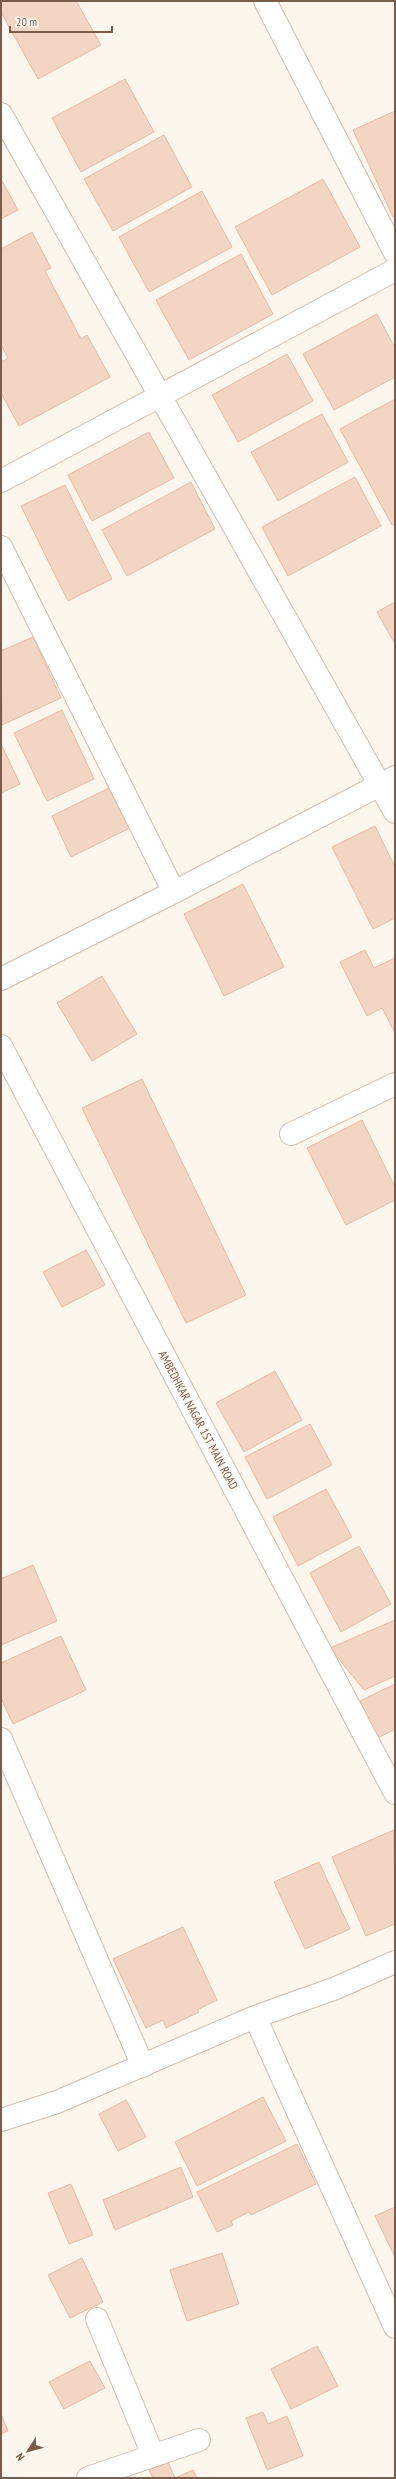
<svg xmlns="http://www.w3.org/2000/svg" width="396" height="2479" viewBox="0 0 396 2479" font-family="'PT Sans Narrow',sans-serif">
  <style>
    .building { fill: #f3d5c3; stroke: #e6bba3 }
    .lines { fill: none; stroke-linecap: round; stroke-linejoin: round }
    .street-casing { stroke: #d1beb0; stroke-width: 24 }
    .street { stroke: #fff; stroke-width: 22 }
    .labels { text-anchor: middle; stroke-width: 4; stroke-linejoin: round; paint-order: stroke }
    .street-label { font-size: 12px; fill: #7a5c4d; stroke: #fffaf3 }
  </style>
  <rect width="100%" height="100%" fill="#fdf6ec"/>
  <!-- building -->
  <path class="building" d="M1,1H76L101,45L38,79L1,12Z
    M125,79L154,132L81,172L52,118Z
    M395,111V216L393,217L353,130Z
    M164,135L192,187L113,231L84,179Z
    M1,179L18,210L1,219Z
    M323,179L360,247L272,295L235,227Z
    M202,191L232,247L149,292L119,237Z
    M32,232L51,268L45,271L81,339L87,335L110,377L19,426L1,393V362L8,358L1,345V249Z
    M241,254L273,314L189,360L156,300Z
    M377,314L395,348V377L334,410L303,354Z
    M287,354L313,401L238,442L212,395Z
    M395,399V524L392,525L340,429Z
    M322,414L348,462L278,501L251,452Z
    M149,432L174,478L92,521L68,475Z
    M355,477L381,526L288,576L262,527Z
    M191,482L215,529L127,576L102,530Z
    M65,485L112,579L68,601L21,506Z
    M395,602V644L377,612Z
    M33,637L61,698L2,725L1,651Z
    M62,710L94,779L47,801L14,733Z
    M1,744L20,784L1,793Z
    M115,785L134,826L71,857L52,816Z
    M375,826L395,867V918L373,929L332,847Z
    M243,884L284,967L224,996L184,914Z
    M365,950L374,968L395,958V1033L382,1008L367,1016L340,962Z
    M102,976L137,1034L92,1061L57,1003Z
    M142,1079L246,1295L186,1323L82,1108Z
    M362,1120L395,1187V1200L346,1225L307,1148Z
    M86,1250L105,1285L62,1307L43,1272Z
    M275,1371L302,1420L244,1452L216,1403Z
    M310,1424L332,1465L267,1499L245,1457Z
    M326,1489L352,1537L298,1566L273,1517Z
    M359,1546L391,1604L341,1632L310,1573Z
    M33,1565L57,1621L1,1645V1579Z
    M395,1620V1676L364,1690L330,1648Z
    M61,1636L86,1690L13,1724L1,1698V1663Z
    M395,1684V1729L378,1738L360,1701Z
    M394,1830L395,1924L366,1936L332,1857Z
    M319,1862L350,1929L305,1949L274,1882Z
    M183,1927L217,2000L197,2010L199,2012L166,2028L163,2020L146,2028L113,1959Z
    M263,2097L286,2141L197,2186L175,2142Z
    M126,2100L146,2137L118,2151L99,2114Z
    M297,2144L316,2184L251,2215L249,2212L231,2221L233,2225L217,2232L197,2192Z
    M181,2167L193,2197L115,2230L103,2200Z
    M71,2184L93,2235L69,2244L48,2193Z
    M395,2207V2257L375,2216Z
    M222,2253L239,2304L187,2321L170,2270Z
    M82,2258L103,2302L70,2318L48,2275Z
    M317,2346L338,2386L291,2409L271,2369Z
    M90,2361L105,2388L64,2409L49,2382Z
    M263,2412L268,2424L287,2416L303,2456L267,2470L246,2418Z
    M1,2414L8,2431L1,2434Z
    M168,2462L175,2478L193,2470L197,2478H153L149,2470Z"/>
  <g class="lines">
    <!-- street casing -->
    <g class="street-casing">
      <path id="street" d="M265,1L395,253
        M1,114L395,812
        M1,481L395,270
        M1,547L174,892
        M1,979L174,892L395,777
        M1,1046L395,1793
        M291,1134L395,1084
        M1,1739L143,2066
        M255,2017L336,1988L395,1962
        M1,2120L57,2102L255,2017L395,2327
        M97,2319L153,2455
        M88,2478L199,2440"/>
    </g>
    <!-- street -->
    <use href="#street" class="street"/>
  </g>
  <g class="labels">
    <!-- street labels -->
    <g class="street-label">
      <text transform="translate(198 1420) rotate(62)" y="4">AMBEDHKAR NAGAR 1ST MAIN ROAD</text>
    </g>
  </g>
  <!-- border -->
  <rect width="396" height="2479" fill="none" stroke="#7a5c4d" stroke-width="4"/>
  <!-- north arrow -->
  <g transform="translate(28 2451) rotate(234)" stroke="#fffaf3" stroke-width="3" paint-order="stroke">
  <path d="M0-3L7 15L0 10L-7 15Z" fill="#7a5c4d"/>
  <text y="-6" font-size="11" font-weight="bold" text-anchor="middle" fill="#7a5c4d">N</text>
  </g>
  <!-- scale -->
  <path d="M10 26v6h102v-6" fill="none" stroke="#7a5c4d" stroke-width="2"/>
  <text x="16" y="26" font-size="12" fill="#7a5c4d" stroke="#fffaf3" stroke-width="3" paint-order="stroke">20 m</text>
</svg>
